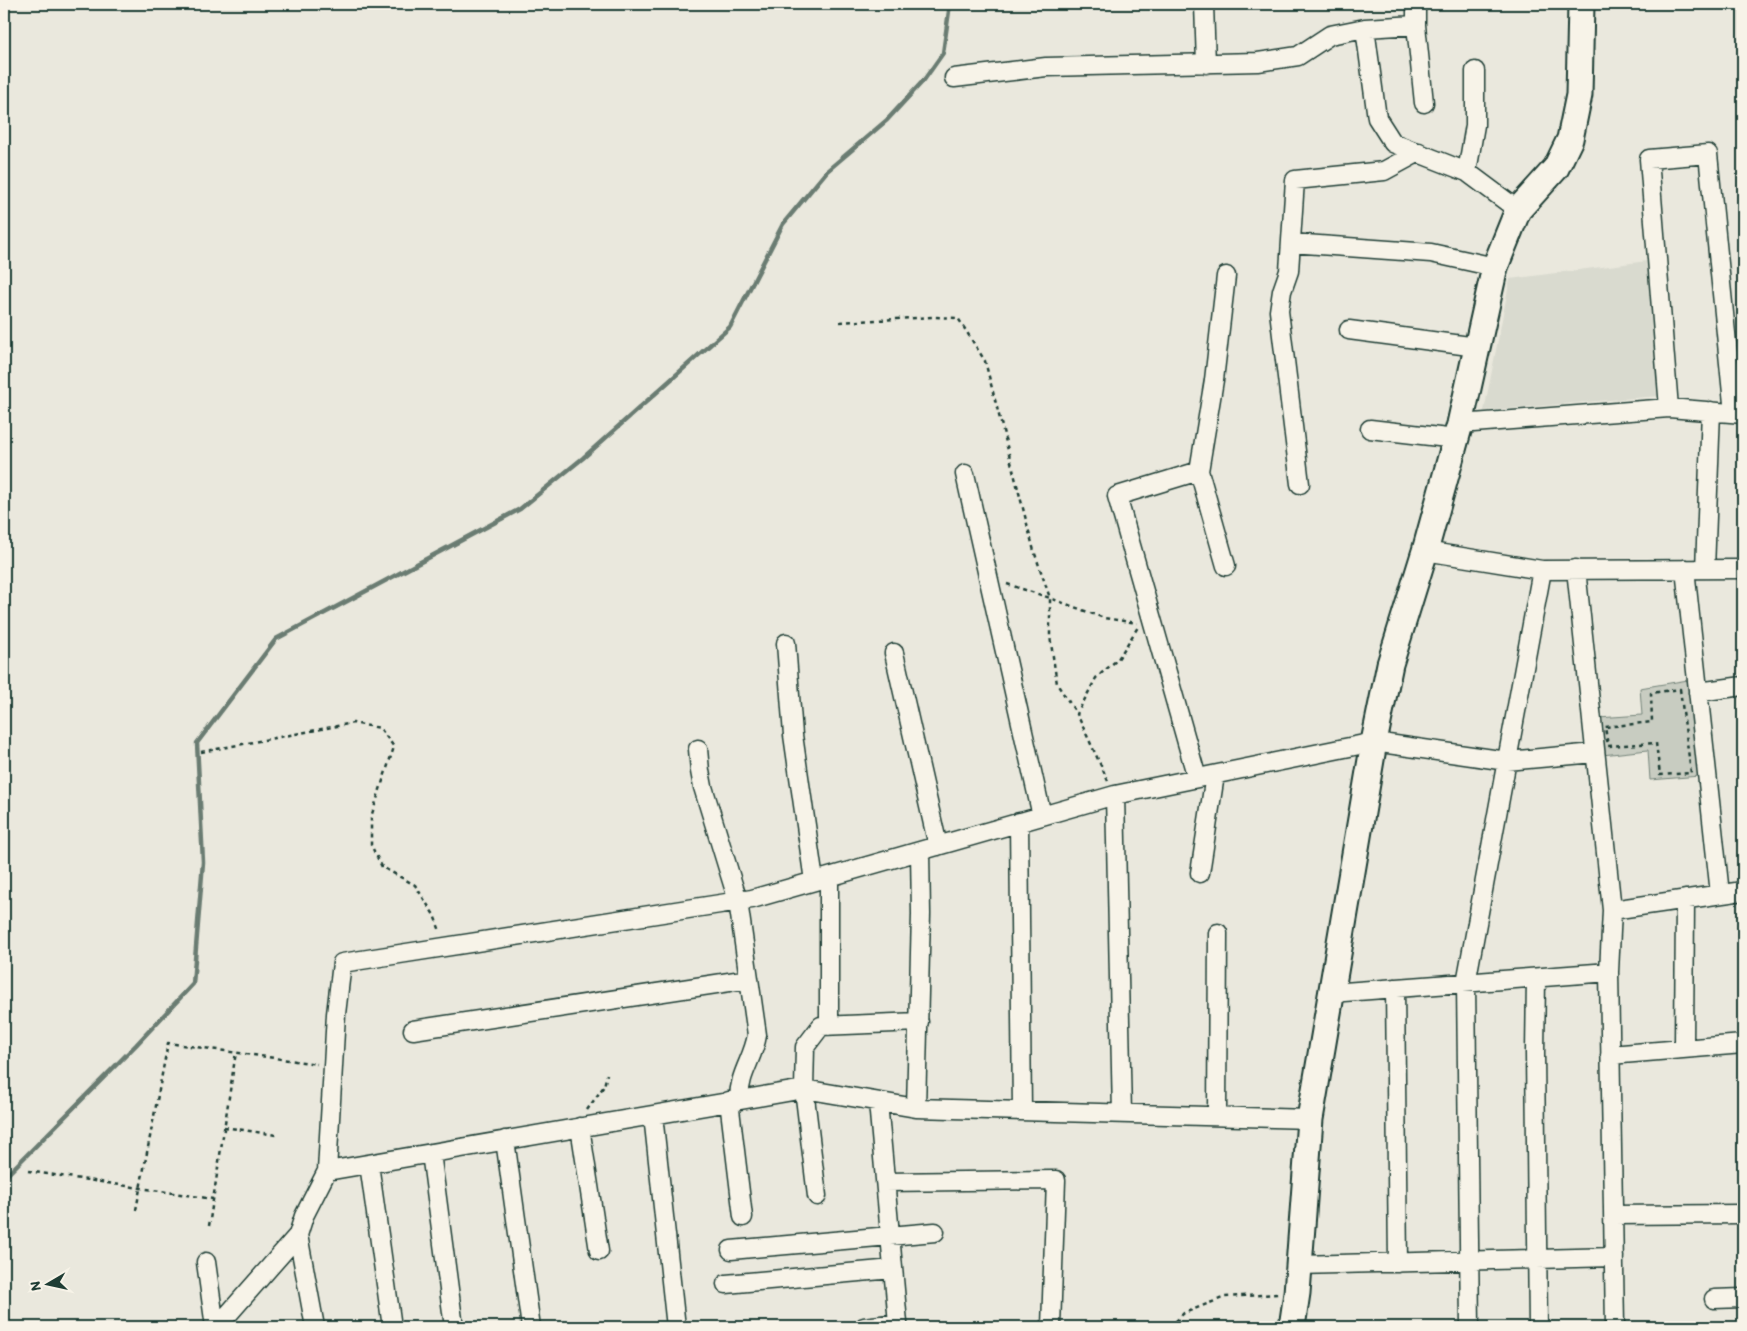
<svg xmlns="http://www.w3.org/2000/svg" width="1747" height="1331" viewBox="0 0 1747 1331" font-family="Itim,sans-serif">
  <style>
    .built { fill: #d9dacf }
    .green { fill: #c8ccc1; stroke: #74847a }
    .lines { fill: none; stroke-linecap: round; stroke-linejoin: round }
    .stream { stroke: #6a7c72; stroke-width: 4.5 }
    .minor-casing { stroke: #1f3d34; stroke-width: 21 }
    .secondary-casing { stroke: #1f3d34; stroke-width: 29 }
    .path { stroke: #1f3d34; stroke-width: 2.5; stroke-dasharray: 4 4; stroke-linecap: butt }
    .minor { stroke: #f7f3e8; stroke-width: 18 }
    .secondary { stroke: #f7f3e8; stroke-width: 25 }
  </style>
  <rect width="100%" height="100%" fill="#eae8dd"/>
  <filter id="ink" filterUnits="userSpaceOnUse"><feTurbulence type="fractalNoise" baseFrequency=".02" numOctaves="2"/><feDisplacementMap in="SourceGraphic" scale="10" xChannelSelector="R" yChannelSelector="G"/><feConvolveMatrix kernelMatrix="1 2 1 2 8 2 1 2 1" color-interpolation-filters="sRGB"/></filter>
  <g filter="url(#ink)">
    <!-- built -->
    <path class="built" d="M1647,261L1658,396L1484,411L1510,279Z"/>
    <!-- green -->
    <path class="green" d="M1688,680L1700,776L1650,780L1648,750L1602,755L1598,718L1642,715L1640,688Z"/>
    <g class="lines">
      <!-- stream -->
      <path class="stream" d="M4,1178L136,1045L193,984L203,862L197,743L276,639L520,509L583,458L730,327L783,224L827,171L887,120L924,80L943,53L950,4"/>
      <!-- minor casing -->
      <g class="minor-casing">
        <path id="minor" d="M1204,4L1206,64
          M1416,25L1424,103
          M1365,28L1377,118L1393,143L1467,172L1518,210
          M954,78L1046,67L1258,62L1298,56L1330,35L1365,28L1416,25V4
          M1467,172L1475,125V71
          M1291,243L1431,253L1495,267
          M1226,276L1214,380L1199,471L1226,566
          M1349,330L1477,347
          M1669,408L1649,159L1708,154L1734,413
          M1460,424L1669,408L1743,414
          M1370,429L1456,439
          M965,474L1042,816
          M1300,484L1279,311L1282,291L1289,271L1295,180L1384,171L1419,152
          M1425,551L1542,570L1743,569
          M1576,569L1612,910L1609,972L1615,1327
          M1685,569L1720,894
          M1705,569L1711,411
          M786,643L793,735L814,881
          M894,653L938,846
          M1698,692L1743,686
          M698,749L700,771L703,787L738,901L757,1035C753,1060 739,1072 739,1100
          M1197,778L1117,496L1199,471
          M1115,795L1122,1114
          M1019,822L1022,1111
          M1200,873L1215,775
          M1612,910L1743,891
          M1536,978L1535,1053L1538,1327
          M1395,988L1398,1263
          M1331,993L1609,972
          M829,1026V877
          M413,1030L749,979
          M1684,1049L1685,899
          M1610,1055L1743,1044
          M729,1101L743,1217
          M916,1108L921,914L920,851
          M653,1115L676,1327
          M1217,1116L1218,933
          M580,1127L599,1251
          M505,1140L531,1327
          M431,1153L454,1327
          M369,1164L392,1327
          M327,1171L804,1089L916,1108L1310,1119
          M885,1182L1056,1180L1051,1327
          M817,1196L804,1089L805,1047L821,1026L919,1022
          M1613,1215L1743,1214
          M298,1235L315,1327
          M731,1250L935,1232
          M206,1262L215,1327
          M1299,1265L1614,1257
          M726,1284L893,1269
          M1714,1299L1743,1298
          M217,1327L298,1235L304,1216L327,1171L336,1014L342,963L752,899L1115,795L1374,742L1507,761L1595,753
          M864,1327L898,1323L878,1102
          M1470,1327L1466,983L1542,570"/>
      </g>
      <!-- secondary casing -->
      <g class="secondary-casing">
        <path id="secondary" d="M1292,1327L1297,1293L1310,1119L1374,742L1390,664L1425,551L1460,424L1495,267L1518,210L1556,168L1570,139L1579,95L1581,4"/>
      </g>
      <!-- path -->
      <path class="path" d="M840,322L933,317L958,318L985,361L1034,551L1050,598V636L1057,684L1077,714
        M1007,584L1050,598L1104,618L1137,623
        M1680,689L1691,773L1660,775L1656,743L1608,746L1605,727L1652,722L1651,693Z
        M201,752L353,723L380,728L394,747L371,817V845L382,867L415,885L434,915L440,931
        M1108,781L1077,714L1096,678L1118,659L1138,627
        M587,1110L604,1086L607,1074
        M224,1127L276,1135
        M28,1171L213,1199
        M136,1210L168,1043L317,1064
        M209,1226L236,1052
        M1170,1327L1184,1313L1225,1297L1278,1294"/>
      <!-- minor -->
      <use href="#minor" class="minor"/>
      <!-- secondary -->
      <use href="#secondary" class="secondary"/>
    </g>
  </g>
  <!-- margin -->
  <rect width="1747" height="1331" fill="none" stroke="#f7f3e8" stroke-width="20"/>
  <rect x="10" y="10" width="1727" height="1311" fill="none" stroke="#1f3d34" stroke-width="2" filter="url(#ink)"/>
  <!-- north arrow -->
  <g transform="translate(48 1284) rotate(261)" stroke="#f7f3e8" stroke-width="4" paint-order="stroke">
  <path d="M0-4L9 19L0 12L-9 19Z" fill="#1f3d34"/>
  <text y="-8" font-size="14" font-weight="bold" text-anchor="middle" fill="#1f3d34">N</text>
  </g>
</svg>
